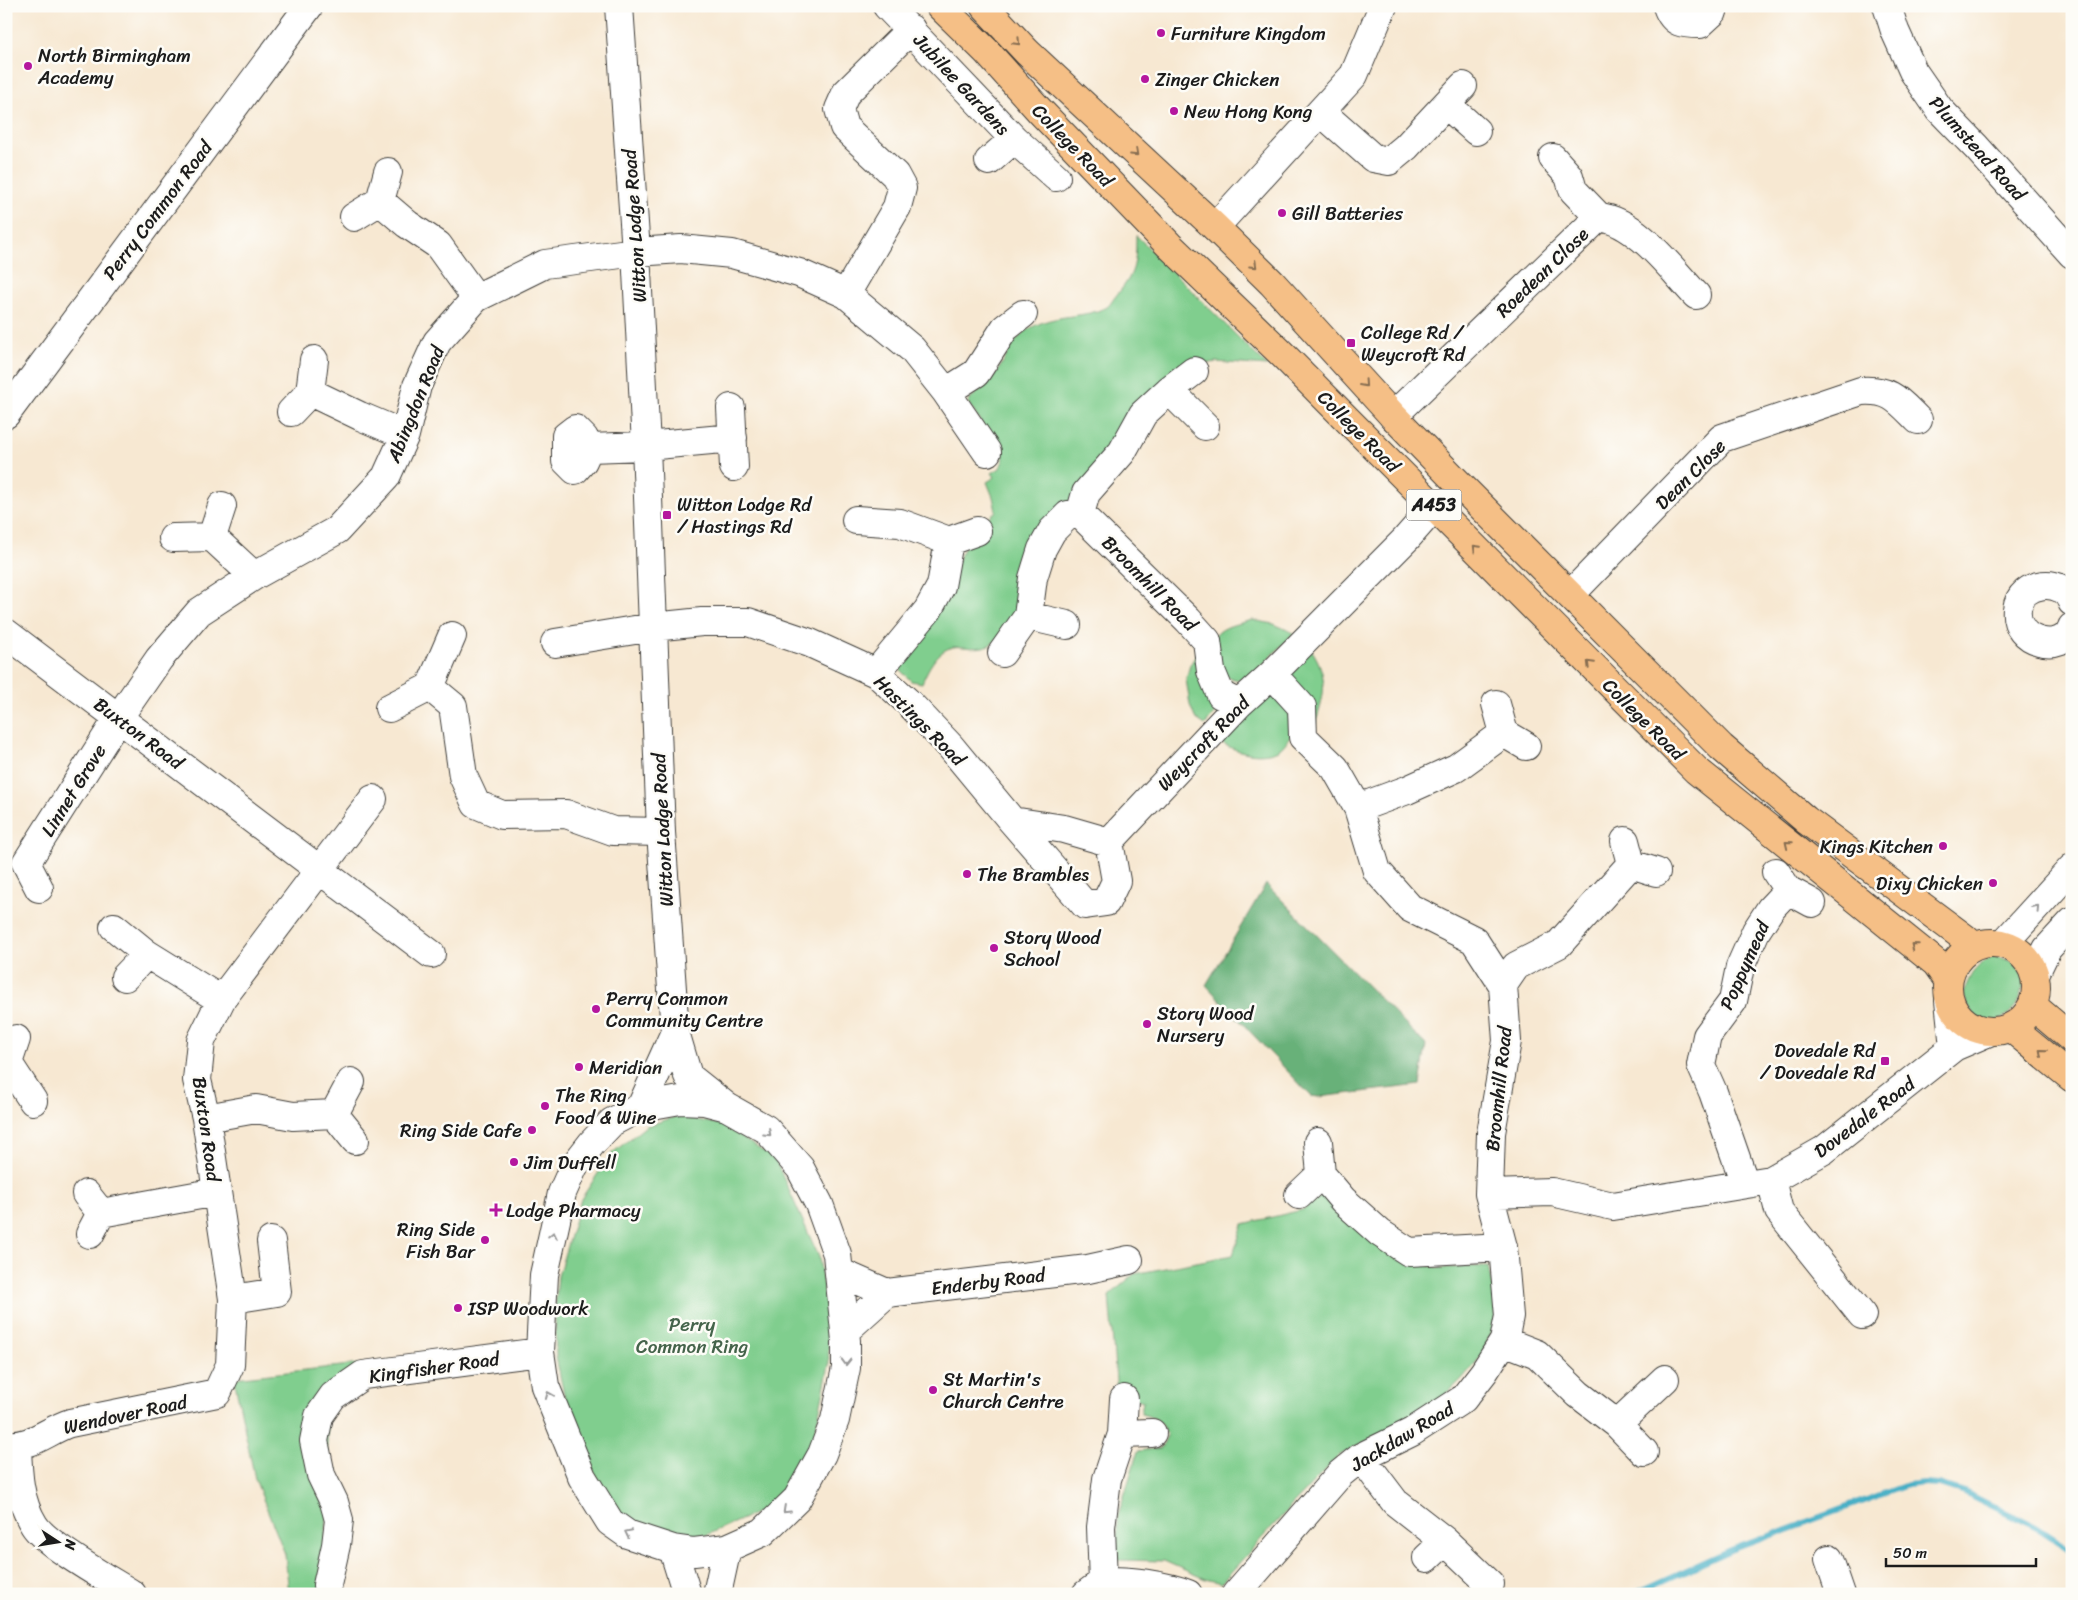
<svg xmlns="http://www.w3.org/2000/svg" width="2078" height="1600" viewBox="0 0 2078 1600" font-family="Sriracha,sans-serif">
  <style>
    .green { fill: #80ce8e; stroke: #4e7555 }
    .forest { fill: #68b179; stroke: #42664a }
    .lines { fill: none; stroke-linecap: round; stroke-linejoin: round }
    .stream { stroke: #45aec5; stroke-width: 6 }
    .minor-casing { stroke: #3d3b37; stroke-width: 30 }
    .major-casing { stroke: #3d3b37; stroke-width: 30 }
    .minor { stroke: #fff; stroke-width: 28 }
    .major { stroke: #f5bf86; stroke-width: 28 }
    .oneway { stroke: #886e51 }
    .oneway2 { stroke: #999 }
    .poi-dot { fill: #b5179e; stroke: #fdfcf7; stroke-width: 2 }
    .labels { text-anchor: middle; stroke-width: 5; stroke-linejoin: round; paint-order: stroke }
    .shield { fill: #fdfcf7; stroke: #605f5e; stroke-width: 1 }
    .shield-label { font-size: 18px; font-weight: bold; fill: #1c1c1c }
    .poi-label { font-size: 19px; fill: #1c1c1c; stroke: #fdfcf7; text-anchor: start }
    .street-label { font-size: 19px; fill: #1c1c1c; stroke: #fdfcf7 }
    .park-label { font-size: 19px; fill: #44634a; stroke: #fdfcf7 }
  </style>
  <rect width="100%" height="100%" fill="#fdfcf7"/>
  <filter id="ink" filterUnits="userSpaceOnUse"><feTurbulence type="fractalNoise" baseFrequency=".02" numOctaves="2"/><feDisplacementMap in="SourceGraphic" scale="10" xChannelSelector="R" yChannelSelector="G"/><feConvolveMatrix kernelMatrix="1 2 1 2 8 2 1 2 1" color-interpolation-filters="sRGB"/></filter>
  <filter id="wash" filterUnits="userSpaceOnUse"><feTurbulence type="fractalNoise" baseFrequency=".0096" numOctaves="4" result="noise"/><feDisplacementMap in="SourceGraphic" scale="20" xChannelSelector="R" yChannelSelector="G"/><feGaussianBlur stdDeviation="1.12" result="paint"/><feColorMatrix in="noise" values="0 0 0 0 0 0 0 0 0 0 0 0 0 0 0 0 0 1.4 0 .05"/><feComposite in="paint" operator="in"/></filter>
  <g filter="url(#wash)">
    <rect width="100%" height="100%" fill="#f7e8d2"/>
    <!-- green -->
    <path class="green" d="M1136,235L1267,366L1216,362L1183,368L1139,404L1021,601C1014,617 1009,634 993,643C984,649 973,648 963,647C941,643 929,666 922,683L911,681L901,671L900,665L909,655L907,649L965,547L980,525L996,511L993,497L987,482L995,477L992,473L1000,468L1004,458L968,403C974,392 985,389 992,379C1010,356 1010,335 1041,323C1060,315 1086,317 1105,308C1109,307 1112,301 1115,297C1135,274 1136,265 1136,235Z
      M1252,620L1274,624L1294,633L1249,679C1237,681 1230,679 1220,672L1215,636C1224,625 1239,624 1252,620Z
      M1308,645C1329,673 1326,693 1315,724L1292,678L1291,667Z
      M1200,648L1216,702L1215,713L1205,725L1195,718L1190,705L1186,679L1190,665Z
      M1271,695L1282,698L1289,706L1291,735C1287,740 1284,747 1278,750C1258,759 1231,751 1214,738L1261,696Z
      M1993,957C2058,962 2004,1050 1972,1012C1968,1008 1966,1000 1963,994C1971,973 1973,968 1993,957Z
      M678,1116L722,1125L775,1159L819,1257L827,1313L829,1365L812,1447L795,1478L765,1509L695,1540L668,1539L622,1516L595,1474L565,1399L556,1357L555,1310L558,1276L581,1199L611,1154L646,1126Z
      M1325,1193L1399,1260L1440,1268L1488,1266L1497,1311L1483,1354L1461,1380L1435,1405L1340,1455L1292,1505L1221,1583L1205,1579L1164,1561L1117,1560V1519L1138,1451L1161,1448L1167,1436C1163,1421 1156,1418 1141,1414L1143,1401L1117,1393L1109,1296L1134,1274L1233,1255L1243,1224L1302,1210Z
      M359,1364L327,1391L328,1509L320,1594H289L285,1554L255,1479L234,1378Z"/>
    <!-- forest -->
    <path class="forest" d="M1266,884L1426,1045L1420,1085L1319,1097L1311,1096L1206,985Z"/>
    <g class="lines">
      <!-- stream -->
      <path class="stream" d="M1634,1594L1731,1550L1907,1485L1924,1483L1939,1484L1964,1492L2035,1527L2072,1551"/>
    </g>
  </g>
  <g filter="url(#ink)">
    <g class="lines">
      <!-- minor casing -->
      <g class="minor-casing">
        <path id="minor" d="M619,6L636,252L646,446L661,832L675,1032L688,1076L727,1107L766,1129L800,1168L819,1204L837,1254L846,1341V1368L835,1420L822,1454L797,1499L763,1532L727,1548L694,1552L673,1549L627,1534L610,1522L582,1477L545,1386L540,1352L544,1275L562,1193L574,1166L592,1143L612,1122L641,1107L680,1100L704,1101L727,1107
          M887,6L1014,139L1056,177
          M1667,6C1673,24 1683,24 1700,24L1713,12L1714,6
          M1887,6L1895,31L1913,71L1940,110L1976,147L2072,254
          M1447,105L1476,131
          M1321,112L1373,158L1389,161L1406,147L1463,86
          M1553,158L1569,176L1573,190L1599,217
          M989,161L1014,139
          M380,201L388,172
          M354,217L380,201L407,224L438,245L476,298
          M1215,227L1354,75L1383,6
          M846,294L897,207L902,188L895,175L844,127L839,109L846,93L911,29
          M1169,390L1205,426
          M310,392L314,360
          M946,392L976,373L1005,328L1023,314
          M731,408L734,467
          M291,412L310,392L360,416L405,435
          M6,414L309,6
          M1393,416L1599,217C1637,221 1671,269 1696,295
          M589,448L584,438L575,429L566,436V461L575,470L583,461L589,448L646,446L733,438
          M222,506L212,537L254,576
          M1080,514L1188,620L1207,641L1211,671L1221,695L1239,704
          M1080,514L1086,493L1122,452L1143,414L1169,390L1194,371
          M856,520L900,523L949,541L941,586L928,610L876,673
          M173,538L212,537
          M949,541L977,531
          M1570,595L1722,438L1861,391C1891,389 1898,400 1918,420
          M2072,602C2063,576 2020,581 2017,609C2013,644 2064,654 2072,627
          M1028,616L1067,625
          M6,633L431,954
          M452,636L430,687L453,706L463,776L476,804L502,815L566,814L613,831L661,832
          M555,643L653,627L702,622H748L810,643L876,673L909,703L950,746L1012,821L1064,829L1109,842
          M1002,653L1028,616L1033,578L1042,549L1052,531L1068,515L1080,514
          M389,708L430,687
          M1504,733L1526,746
          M1358,808L1407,790L1456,768L1504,733L1496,704
          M1012,821L1085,905L1106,902L1116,881L1109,842L1239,704L1272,674L1406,539L1435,506
          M1631,864L1656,872
          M39,888L26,863L119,717L159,659L199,612L254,576L337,530L386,477L405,435L417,386L437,342L476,298L545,264L636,252L681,249L732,254L799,273L846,294L912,349L946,392L987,452
          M1788,890L1812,903
          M114,927L147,954L221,1000
          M2003,944L2072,868
          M2035,974L2047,949L2072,922
          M125,977L147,954
          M1503,985L1516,966L1559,944L1631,864L1625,841
          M1949,1001L1954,1047
          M8,1063L33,1101
          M6,1064L8,1063L16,1039
          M641,1107L675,1032
          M334,1114L355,1140
          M206,1118L256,1109L293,1116L334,1114L351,1082
          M1318,1142L1321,1174L1343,1200L1380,1233L1409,1252L1503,1247
          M1771,1180L1779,1211L1862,1315
          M1745,1184L1713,1092L1701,1065L1707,1036L1733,1001L1740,967L1756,931L1771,908L1788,890L1776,872
          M86,1194L101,1213
          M1489,1194L1552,1192L1613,1206L1771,1180L1824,1150L1954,1047L1989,1032
          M1299,1195L1321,1174
          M90,1234L101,1213L217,1192
          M839,1272L887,1293L1088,1269L1129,1260
          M233,1299L277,1292L271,1241
          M845,1331L887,1293
          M1504,1341L1537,1354L1578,1394L1617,1424L1644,1452
          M1617,1424L1665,1379
          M1122,1434L1152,1433
          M6,1445C31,1448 48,1430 70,1423L217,1393L230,1365L233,1299L206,1118L197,1080L201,1041L221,1000L373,799
          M17,1447C18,1474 19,1501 34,1525C46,1545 110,1580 132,1594
          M1361,1457L1395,1502L1445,1541L1490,1584
          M673,1549L687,1594
          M1427,1558L1445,1541
          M1829,1559L1841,1594
          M1103,1583L1101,1527L1107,1479L1122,1434L1124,1399
          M328,1594L327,1585L336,1545L339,1520L334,1502L321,1475L314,1441L319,1416L333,1396L363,1375L540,1352
          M717,1594L727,1548
          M1086,1594C1091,1591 1097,1585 1103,1583C1121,1577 1170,1587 1188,1594
          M1236,1594L1340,1474L1361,1457L1412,1432L1463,1399L1484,1372L1504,1341L1509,1316L1503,1247L1489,1194L1491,1133L1507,1041L1503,985L1474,940L1410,908L1377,871L1358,808L1335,768L1303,737L1302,707L1272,674"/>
      </g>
      <!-- major casing -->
      <g class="major-casing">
        <path id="major" d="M940,6L986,51L1039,110L1169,245L1282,354L1696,770L1936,963L1948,980
          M984,6L1027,52L1215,227L1272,283L1393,416L1456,481L1721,747L1806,820L1966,939L1969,949
          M1948 987a44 44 0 1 1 88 0a44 44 0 1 1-88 0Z
          M2033,1006L2072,1039
          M2011,1028L2072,1078"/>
      </g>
      <!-- minor -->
      <use href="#minor" class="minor"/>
      <!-- major -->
      <use href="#major" class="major"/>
    </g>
    <!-- one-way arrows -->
    <defs><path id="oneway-chevron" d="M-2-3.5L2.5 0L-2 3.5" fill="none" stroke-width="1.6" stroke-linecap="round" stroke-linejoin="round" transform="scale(1.25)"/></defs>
    <g class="oneway">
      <use href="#oneway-chevron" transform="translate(1017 42) rotate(46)"/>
      <use href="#oneway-chevron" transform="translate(1135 153) rotate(43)"/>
      <use href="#oneway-chevron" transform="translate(1254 265) rotate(44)"/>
      <use href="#oneway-chevron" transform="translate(1364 384) rotate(48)"/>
      <use href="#oneway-chevron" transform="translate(1476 548) rotate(-135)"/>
      <use href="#oneway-chevron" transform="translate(1590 664) rotate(-135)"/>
      <use href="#oneway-chevron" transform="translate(1788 844) rotate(-141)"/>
      <use href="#oneway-chevron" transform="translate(1914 946) rotate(-141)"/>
      <use href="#oneway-chevron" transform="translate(2042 1052) rotate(-139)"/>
    </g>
    <g class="oneway2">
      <use href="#oneway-chevron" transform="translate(2036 908) rotate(-48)"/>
      <use href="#oneway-chevron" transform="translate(768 1133) rotate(43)"/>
      <use href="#oneway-chevron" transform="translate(553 1235) rotate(-78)"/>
      <use href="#oneway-chevron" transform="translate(846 1362) rotate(91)"/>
      <use href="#oneway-chevron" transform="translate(549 1395) rotate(-112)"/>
      <use href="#oneway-chevron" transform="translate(786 1510) rotate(137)"/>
      <use href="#oneway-chevron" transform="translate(628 1533) rotate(-154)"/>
    </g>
  </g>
  <!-- markers -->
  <g class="poi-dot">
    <circle cx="1161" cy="33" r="5"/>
    <circle cx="28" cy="66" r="5"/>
    <circle cx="1145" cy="79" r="5"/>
    <circle cx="1174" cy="111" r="5"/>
    <circle cx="1282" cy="213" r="5"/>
    <rect x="1346" y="338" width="10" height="10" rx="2.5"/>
    <rect x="662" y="510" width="10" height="10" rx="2.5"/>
    <circle cx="1943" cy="846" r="5"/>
    <circle cx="967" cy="874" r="5"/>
    <circle cx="1993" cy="883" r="5"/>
    <circle cx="994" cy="948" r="5"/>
    <circle cx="596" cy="1009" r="5"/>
    <circle cx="1147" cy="1024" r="5"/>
    <rect x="1880" y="1056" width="10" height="10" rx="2.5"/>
    <circle cx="579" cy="1067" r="5"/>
    <circle cx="545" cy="1106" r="5"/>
    <circle cx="532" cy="1130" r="5"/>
    <circle cx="514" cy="1162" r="5"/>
    <path d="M493.5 1202.5h5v5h5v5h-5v5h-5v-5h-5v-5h5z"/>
    <circle cx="485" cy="1240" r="5"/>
    <circle cx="458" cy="1308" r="5"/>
    <circle cx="933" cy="1390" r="5"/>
  </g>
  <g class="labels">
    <!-- shield labels -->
    <rect class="shield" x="1406.5" y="489.5" width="55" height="31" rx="4"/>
    <g class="shield-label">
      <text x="1434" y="511">A453</text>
    </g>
    <!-- poi labels -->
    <g class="poi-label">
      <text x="1171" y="40">Furniture Kingdom</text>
      <text x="38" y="62">North Birmingham<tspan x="38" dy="22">Academy</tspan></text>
      <text x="1155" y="86">Zinger Chicken</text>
      <text x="1184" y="118">New Hong Kong</text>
      <text x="1292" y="220">Gill Batteries</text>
      <text x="1361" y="339">College Rd /<tspan x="1361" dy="22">Weycroft Rd</tspan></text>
      <text x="677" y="511">Witton Lodge Rd<tspan x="677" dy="22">/ Hastings Rd</tspan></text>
      <text x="1933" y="853" text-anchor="end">Kings Kitchen</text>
      <text x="977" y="881">The Brambles</text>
      <text x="1983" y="890" text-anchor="end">Dixy Chicken</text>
      <text x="1004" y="944">Story Wood<tspan x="1004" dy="22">School</tspan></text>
      <text x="606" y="1005">Perry Common<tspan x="606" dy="22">Community Centre</tspan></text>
      <text x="1157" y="1020">Story Wood<tspan x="1157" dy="22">Nursery</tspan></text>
      <text x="1875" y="1057" text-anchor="end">Dovedale Rd<tspan x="1875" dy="22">/ Dovedale Rd</tspan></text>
      <text x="589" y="1074">Meridian</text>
      <text x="555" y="1102">The Ring<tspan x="555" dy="22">Food &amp; Wine</tspan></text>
      <text x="522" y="1137" text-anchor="end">Ring Side Cafe</text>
      <text x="524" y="1169">Jim Duffell</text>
      <text x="506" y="1217">Lodge Pharmacy</text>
      <text x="475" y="1236" text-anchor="end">Ring Side<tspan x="475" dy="22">Fish Bar</tspan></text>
      <text x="468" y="1315">ISP Woodwork</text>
      <text x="943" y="1386">St Martin's<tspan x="943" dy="22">Church Centre</tspan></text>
    </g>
    <!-- street labels -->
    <g class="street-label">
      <text transform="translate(962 84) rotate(47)" y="7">Jubilee Gardens</text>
      <text transform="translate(1073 145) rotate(46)" y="7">College Road</text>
      <text transform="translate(1978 148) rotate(48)" y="7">Plumstead Road</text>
      <text transform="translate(157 210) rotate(-53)" y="7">Perry Common Road</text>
      <text transform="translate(634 226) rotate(-94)" y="7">Witton Lodge Road</text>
      <text transform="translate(1542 272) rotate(-44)" y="7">Roedean Close</text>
      <text transform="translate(415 404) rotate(-68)" y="7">Abingdon Road</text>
      <text transform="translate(1359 431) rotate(45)" y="7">College Road</text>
      <text transform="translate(1690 474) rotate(-45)" y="7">Dean Close</text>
      <text transform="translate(1150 583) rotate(45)" y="7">Broomhill Road</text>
      <text transform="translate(1644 719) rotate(45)" y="7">College Road</text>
      <text transform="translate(920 720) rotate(45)" y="7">Hastings Road</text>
      <text transform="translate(139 733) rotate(37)" y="7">Buxton Road</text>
      <text transform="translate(1203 743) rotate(-46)" y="7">Weycroft Road</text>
      <text transform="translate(73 790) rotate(-58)" y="7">Linnet Grove</text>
      <text transform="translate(662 830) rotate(-93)" y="7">Witton Lodge Road</text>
      <text transform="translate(1744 965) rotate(-66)" y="7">Poppymead</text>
      <text transform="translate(1498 1089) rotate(-84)" y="7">Broomhill Road</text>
      <text transform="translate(1864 1117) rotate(-37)" y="7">Dovedale Road</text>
      <text transform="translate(207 1129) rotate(82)" y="7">Buxton Road</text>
      <text transform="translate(988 1281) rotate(-7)" y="7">Enderby Road</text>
      <text transform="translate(434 1367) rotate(-8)" y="7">Kingfisher Road</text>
      <text transform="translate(125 1414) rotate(-12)" y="7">Wendover Road</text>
      <text transform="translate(1402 1436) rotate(-31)" y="7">Jackdaw Road</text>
    </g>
    <!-- park labels -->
    <g class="park-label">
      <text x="692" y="1331">Perry<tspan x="692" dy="22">Common Ring</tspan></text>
    </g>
  </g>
  <!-- margin -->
  <rect width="2078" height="1600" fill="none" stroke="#fdfcf7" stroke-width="25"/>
  <!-- north arrow -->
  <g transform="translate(58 1542) rotate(102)" stroke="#fdfcf7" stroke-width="4" paint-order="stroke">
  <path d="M0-4L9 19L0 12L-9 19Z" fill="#1c1c1c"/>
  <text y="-8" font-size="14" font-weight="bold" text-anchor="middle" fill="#1c1c1c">N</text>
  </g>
  <!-- scale -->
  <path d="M1886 1558v8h150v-8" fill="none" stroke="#1c1c1c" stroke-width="2.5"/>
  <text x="1893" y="1558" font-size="15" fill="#1c1c1c" stroke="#fdfcf7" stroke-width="4" paint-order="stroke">50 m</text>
</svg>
